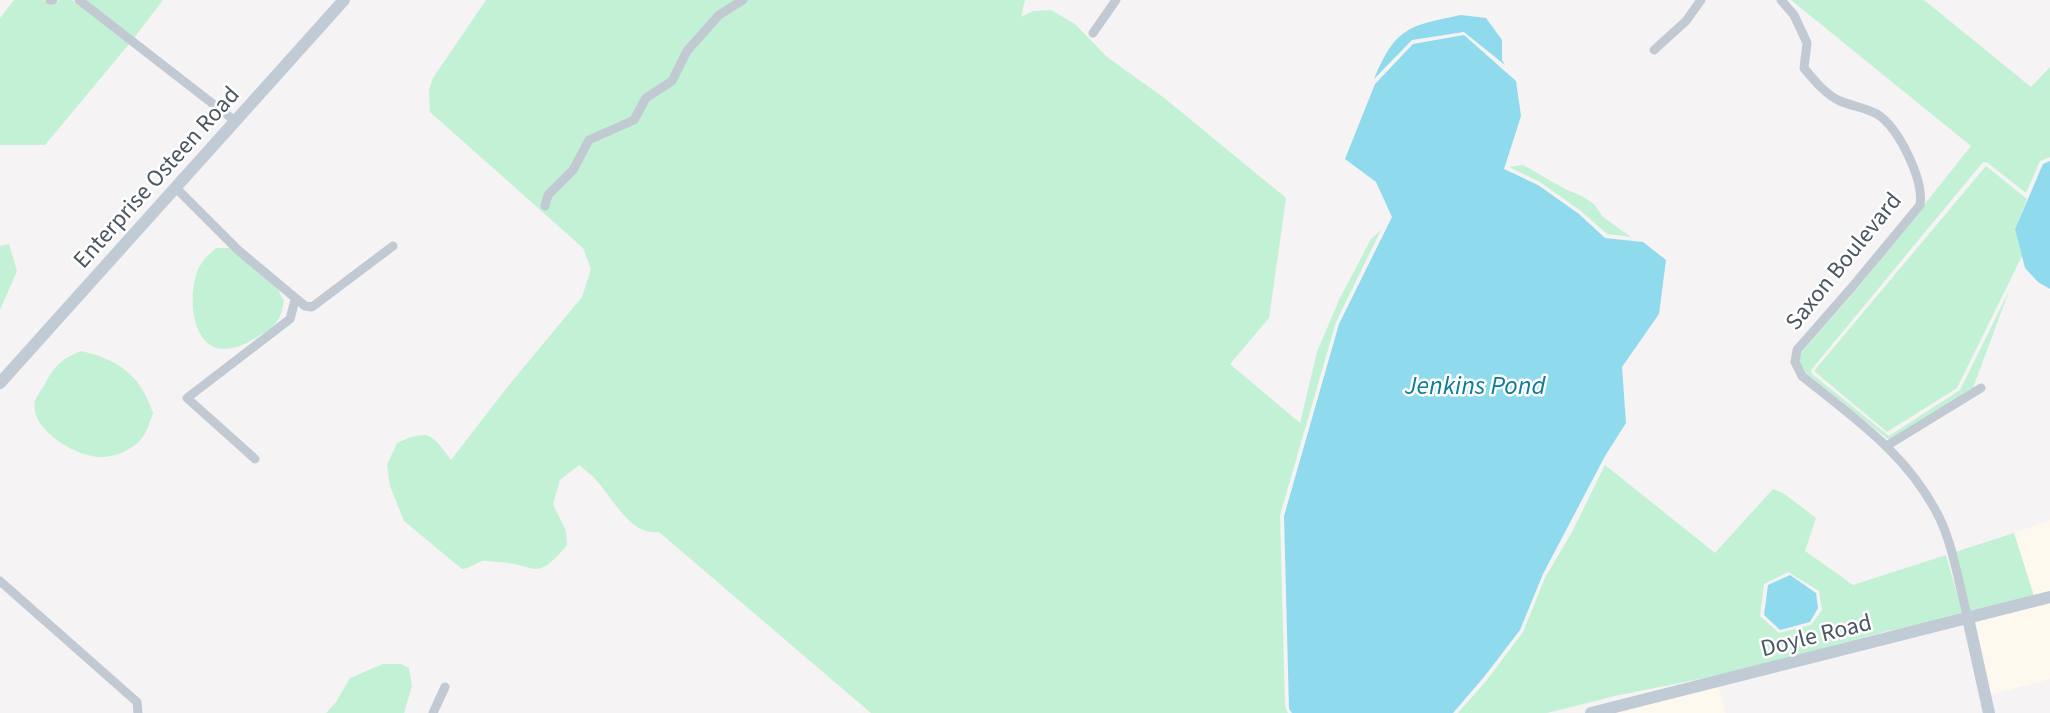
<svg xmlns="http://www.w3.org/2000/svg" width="2050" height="713" viewBox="0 0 2050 713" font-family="'Source Sans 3',sans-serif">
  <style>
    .commercial { fill: #fdf9ef }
    .green { fill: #c3f1d5; fill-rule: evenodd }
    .water { fill: #90daee }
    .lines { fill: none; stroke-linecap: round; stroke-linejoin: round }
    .street { stroke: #c1cad2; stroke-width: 9 }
    .secondary { stroke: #c1cbd6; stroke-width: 12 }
    .labels { text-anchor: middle; stroke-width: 5; stroke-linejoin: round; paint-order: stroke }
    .street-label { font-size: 24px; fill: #4a5661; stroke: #fff }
    .water-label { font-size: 26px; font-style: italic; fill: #0c7c9b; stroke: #fff }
  </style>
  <rect width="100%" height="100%" fill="#f5f3f3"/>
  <!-- commercial -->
  <path class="commercial" d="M2050,520V592L2034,596L2014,533Z
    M2050,601V679L1989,695L1973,621Z
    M1718,686L1725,713H1609Z"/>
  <!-- green -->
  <path class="green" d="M14,0H44L49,4H55L59,0H72L129,44L45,145H0V18Z
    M86,0H163L134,38Z
    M486,0H1025L1021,17L1033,11L1051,10L1075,24L1107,57L1163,97L1286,198L1269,318L1230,364L1300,423L1317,352L1339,300L1371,239L1381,230L1336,322L1280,515L1285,706L1288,713H871L659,532C630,536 613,498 596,480C591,474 585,470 579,465L560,480L553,504L566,531L567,545C535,583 539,565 499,562C494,562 487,560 482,561C475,563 471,568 462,569L404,521L390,486L387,465L397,443C429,429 431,433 451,460L509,385L582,297L591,269L583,248L430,112L429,90L433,78Z
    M1791,0H1924L2031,87L2050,67V157L2040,161L2026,193L1988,163L1983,162L1811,370L1812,374L1889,436L1960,390L2009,291L1973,388L1889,440L1806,373L1799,361L1801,353L1857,289L1971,146Z
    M1523,165L1565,189L1582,196L1594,204L1603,217L1631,237L1607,234L1581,211L1540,182L1509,167Z
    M1986,166L2027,199L2015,229L2022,256L1957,388L1887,432L1814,371Z
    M9,244L17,271L0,310V246Z
    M216,248H232L277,288L284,301C280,323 275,326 256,338C247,343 237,348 226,349C189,351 186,287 201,264C204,258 211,253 216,248Z
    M81,351C120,360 140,375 153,413C150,421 147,432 142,438C134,449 117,456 104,457C80,459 29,431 35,401C37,395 43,388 46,382C54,366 64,357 81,351Z
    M1605,465L1715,553L1773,489L1783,493L1816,518L1805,551L1853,585L1946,555L1963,615L1888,631L1734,672L1615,696L1547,713H1458L1487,680L1523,632L1545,578L1572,532ZM1788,572L1819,591L1822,610L1811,625L1779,633L1760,616L1764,584Z
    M2014,533L2034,596L1971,613L1955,552Z
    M383,664H401L409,668L412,686L404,713H326L336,702L350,678Z"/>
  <!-- water -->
  <path class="water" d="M1461,15L1486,18L1502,40V60L1505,65L1464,32L1412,40L1374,79C1396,27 1408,26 1461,15Z
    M1464,35L1516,81L1521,116L1504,169L1538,185L1579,214L1605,238L1643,242L1666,260L1659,314L1622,367L1626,423L1605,456L1543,574L1520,630L1484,677L1453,713H1292L1289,709L1284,516L1339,324L1392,217L1376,182L1345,159L1375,84L1413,44Z
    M2050,161V289L2038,282L2025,268L2015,229L2043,164Z
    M1790,575L1816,593L1818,608L1810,622L1780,630L1764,615L1768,585Z"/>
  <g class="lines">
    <!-- street -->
    <path class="street" d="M50,0H53
      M79,0L235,121
      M1781,0L1794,15L1807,43L1804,68C1814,80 1826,95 1840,101C1852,106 1866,108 1877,114C1899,128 1924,180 1920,205L1853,286L1797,350L1795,362L1802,376C1855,419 1909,455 1940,519C1954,549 1959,586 1968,618
      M1093,33L1116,0
      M1654,50L1686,21L1701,0
      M175,187L238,250L305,306L312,307L393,246
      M545,206L548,195L573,170L589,140L634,120L646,98L672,81L687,51L719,15L743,0
      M1888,445L1981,388
      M255,459L187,398L290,319L295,300
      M0,581L137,702L138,713
      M433,713L445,687"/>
    <!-- secondary -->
    <path class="secondary" d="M0,383L344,0
      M1968,618L1989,713
      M1591,713L2050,597"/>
  </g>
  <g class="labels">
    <!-- street labels -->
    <g class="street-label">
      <text transform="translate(156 177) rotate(-48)" y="8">Enterprise Osteen Road</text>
      <text transform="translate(1843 261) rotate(-51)" y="8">Saxon Boulevard</text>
      <text transform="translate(1816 635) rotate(-14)" y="8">Doyle Road</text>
    </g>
    <!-- water labels -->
    <g class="water-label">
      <text x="1475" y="394">Jenkins Pond</text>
    </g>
  </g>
</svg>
